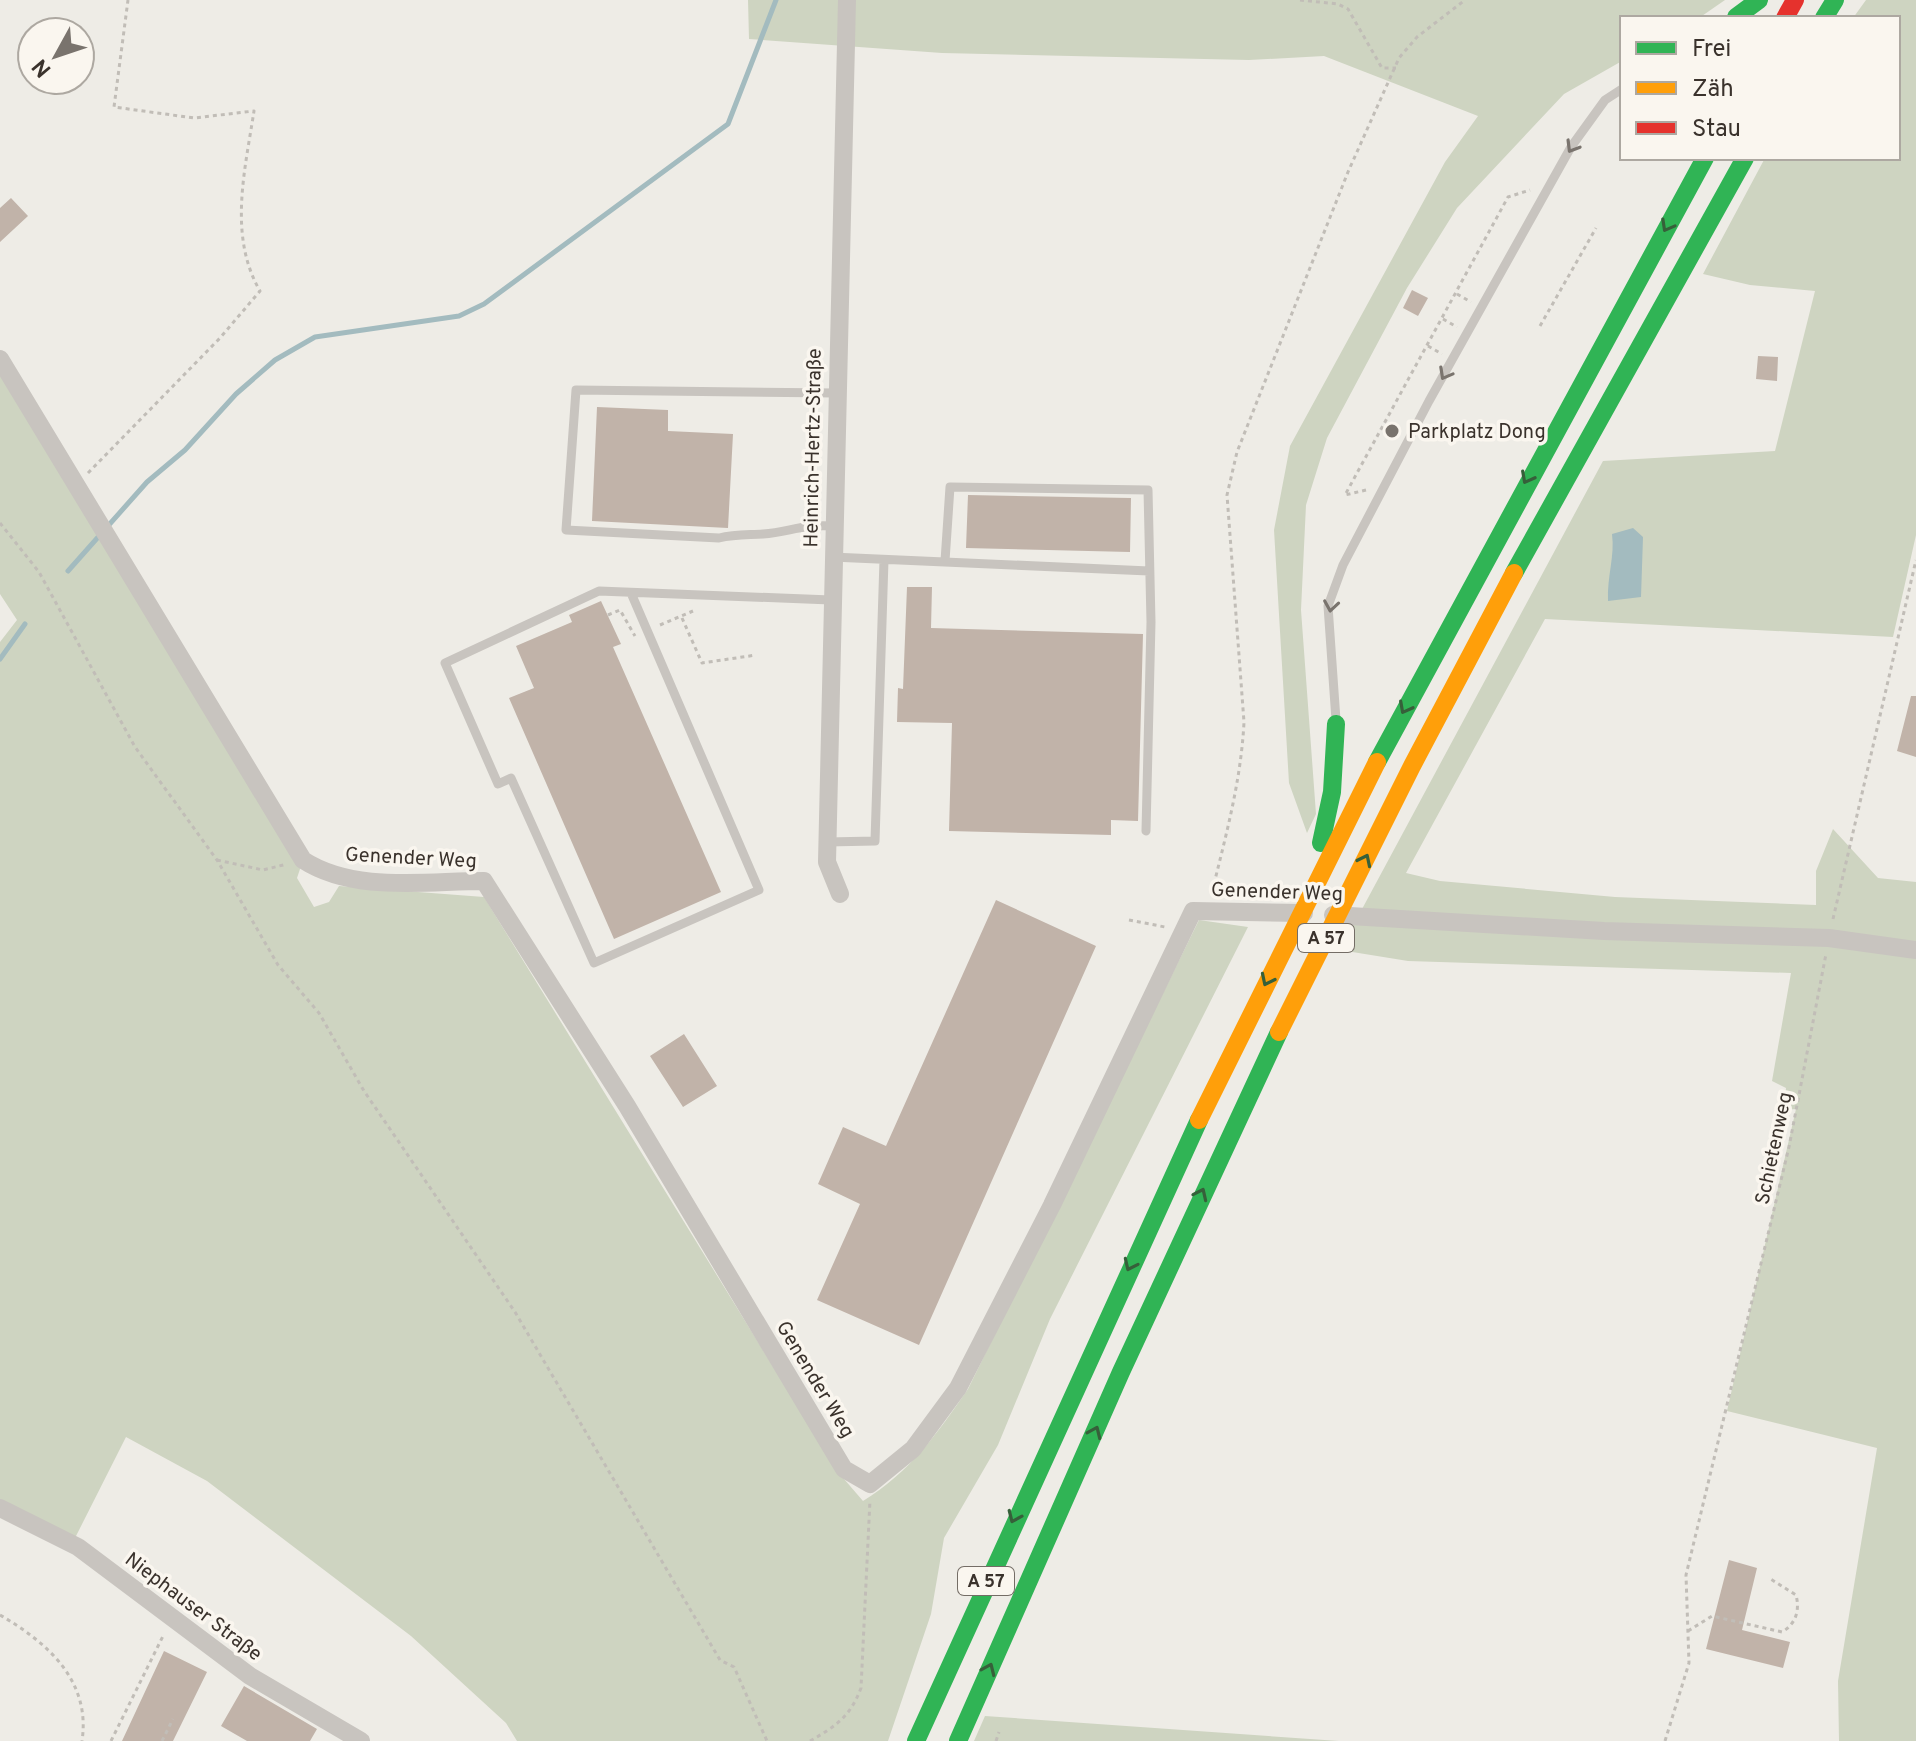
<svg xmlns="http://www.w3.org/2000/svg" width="1916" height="1741" viewBox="0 0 1916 1741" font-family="Overpass,sans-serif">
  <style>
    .green { fill: #ced4c1 }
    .water { fill: #a3bbbf }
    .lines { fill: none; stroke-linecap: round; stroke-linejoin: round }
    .stream { stroke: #a3bbbf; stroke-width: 5 }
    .building { fill: #c1b3a9 }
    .path { stroke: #c1bdb7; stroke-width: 3; stroke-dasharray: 4 4; stroke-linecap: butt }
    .lane { stroke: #c8c4bf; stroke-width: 9 }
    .street { stroke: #c8c4bf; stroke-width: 18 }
    .fast { stroke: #30b455; stroke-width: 18 }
    .slow { stroke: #ff9f0a; stroke-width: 18 }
    .jam { stroke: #e5322d; stroke-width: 18 }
    .oneway { stroke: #7a746e }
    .oneway2 { stroke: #36603a }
    .poi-dot { fill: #79736d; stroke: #faf6ef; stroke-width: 3 }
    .labels { text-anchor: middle; stroke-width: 7; stroke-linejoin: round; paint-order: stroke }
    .shield { fill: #faf6ef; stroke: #746d66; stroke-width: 2 }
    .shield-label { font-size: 18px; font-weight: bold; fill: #3a322c }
    .poi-label { font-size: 20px; fill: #3a322c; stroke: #faf6ef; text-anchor: start }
    .street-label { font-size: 20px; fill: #3a322c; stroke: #faf6ef }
  </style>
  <rect width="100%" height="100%" fill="#eeece6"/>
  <!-- green -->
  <path class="green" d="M748,0H1725L1699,18H1622V61L1564,94L1457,208L1407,288L1327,438L1306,505L1301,610L1316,814L1307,833L1289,783L1274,530L1290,446L1445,162L1478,116L1324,56L1249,60L942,53L749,39Z
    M1866,0H1916V535L1893,637L1545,619L1406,873L1440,881L1615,897L1816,905V871L1833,829L1878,878L1916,882V1741H1839L1838,1681L1877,1448L1727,1411L1796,1109L1784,1110L1786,1088L1772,1081L1791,973L1408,961L1340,950L1603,461L1775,451L1815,291L1750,285L1703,274L1765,158H1898V18H1853Z
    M0,359L303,860L297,878L314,907L329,902L339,886L484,897L838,1472L863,1501C910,1472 937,1434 968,1389L1199,920L1248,927L1050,1319L998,1445L944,1538L931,1614L888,1741H517L506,1723L411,1636L207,1481L126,1437L73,1542L0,1504V642L17,620L0,594Z
    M985,1716L1339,1741H974Z"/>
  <!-- water -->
  <path class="water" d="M1633,528L1643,537L1641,597L1608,601C1607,576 1615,556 1612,534Z"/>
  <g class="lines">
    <!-- stream -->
    <path class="stream" d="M68,571L147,482L185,450L236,394L275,360L315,337L459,316L484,304L728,124L776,0
      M0,659L25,624"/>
  </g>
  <!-- building -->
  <path class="building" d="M11,198L28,216L0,242V208Z
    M1412,290L1428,298L1418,316L1403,308Z
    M1758,356L1778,357L1777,381L1756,379Z
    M597,407L668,410V431L733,434L728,528L592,521Z
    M968,495L1131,498L1130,552L966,548Z
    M907,587H932L931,628L1143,634L1138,821L1111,820V835L949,831L952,723L897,722L898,688L903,689Z
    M601,601L621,644L613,647L721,892L614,939L509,698L534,688L516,646L572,622L569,615Z
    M1911,696H1916V757L1897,751Z
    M996,900L1096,946L919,1345L817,1300L860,1204L818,1184L843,1127L886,1146Z
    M684,1034L717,1086L683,1107L650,1056Z
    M1729,1560L1757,1568L1742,1630L1790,1642L1783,1668L1706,1649Z
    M164,1651L207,1672L173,1741H122Z
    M244,1686L317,1729L310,1741H247L221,1726Z"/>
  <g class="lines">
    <!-- path -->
    <path class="path" d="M1300,0L1338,4L1348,9L1382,68H1396
      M1457,294L1471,302
      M1443,319L1457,327
      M1540,326L1596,228
      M1428,346L1442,354
      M88,473L220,338L260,291C228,236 245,170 254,111L194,118L114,107L128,0
      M1366,490L1345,495L1508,197L1530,190
      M0,523L39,572L135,747L217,860L278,965L319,1013L364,1091L515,1312L720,1660L734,1667L767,1741
      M608,615L620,610L635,636
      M682,618L702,663L756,655
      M660,625L693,611
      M217,860L263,870L287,864
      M1212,892C1226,835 1241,781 1244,722L1227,495L1237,452L1348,172L1399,58L1417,37L1465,0
      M1833,919L1916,560
      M1129,920L1165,927
      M0,1615C48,1643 91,1681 82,1741
      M1688,1631L1712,1616L1782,1632C1796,1624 1800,1610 1796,1595L1769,1578
      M111,1741L164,1634
      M162,1741L173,1719
      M810,1741C836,1726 850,1717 861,1688L870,1500
      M996,1741L999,1732
      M1665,1741L1689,1663L1686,1575L1789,1147L1826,954"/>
    <!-- lane -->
    <path class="lane" d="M833,526C801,524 790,532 763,534C747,535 735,534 719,538L566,530L576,390L835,393
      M832,557L1149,571
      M945,561L950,487L1148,490L1151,622L1146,831
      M631,593L759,890L594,963L511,778L498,784L445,663L599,591L831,600
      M1336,720L1328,606L1343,565L1429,401L1571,147L1605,100L1622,89
      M827,842L875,841L884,560"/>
    <!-- street -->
    <path class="street" d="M0,359L303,860C354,893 425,881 484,881L627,1106L844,1469L870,1484L913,1449L958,1388L1052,1205L1193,911L1304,913
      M840,894L827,862L847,0
      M1333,915L1604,931L1829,938L1916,950
      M0,1508L78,1547L250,1676L361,1741"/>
    <!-- fast -->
    <path class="fast" d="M1736,17L1759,0
      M1824,18L1835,0
      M1514,573L1745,158
      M1377,762L1705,158
      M1321,843L1332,792L1336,724
      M916,1741L1199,1120
      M958,1741L1121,1372L1279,1032"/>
    <!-- slow -->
    <path class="slow" d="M1279,1032L1412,766L1514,573
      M1199,1120L1377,762"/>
    <!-- jam -->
    <path class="jam" d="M1785,18L1795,0"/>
  </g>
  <!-- one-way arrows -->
  <defs><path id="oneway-chevron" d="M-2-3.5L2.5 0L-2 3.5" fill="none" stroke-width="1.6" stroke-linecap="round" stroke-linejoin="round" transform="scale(2)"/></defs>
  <g class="oneway">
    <use href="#oneway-chevron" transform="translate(1572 147) rotate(121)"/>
    <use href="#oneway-chevron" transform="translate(1445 374) rotate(119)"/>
    <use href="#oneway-chevron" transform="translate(1331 606) rotate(99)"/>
  </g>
  <g class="oneway2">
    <use href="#oneway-chevron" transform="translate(1667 226) rotate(119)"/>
    <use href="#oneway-chevron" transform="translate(1527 478) rotate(118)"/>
    <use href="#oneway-chevron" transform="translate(1405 708) rotate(118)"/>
    <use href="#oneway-chevron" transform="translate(1365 860) rotate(-64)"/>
    <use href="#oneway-chevron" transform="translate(1267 980) rotate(116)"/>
    <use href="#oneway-chevron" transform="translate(1201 1194) rotate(-65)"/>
    <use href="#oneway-chevron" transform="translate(1130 1265) rotate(115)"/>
    <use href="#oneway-chevron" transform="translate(1095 1432) rotate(-66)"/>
    <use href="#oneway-chevron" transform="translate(1014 1517) rotate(114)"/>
    <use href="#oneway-chevron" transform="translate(989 1669) rotate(-66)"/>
  </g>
  <!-- markers -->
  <circle class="poi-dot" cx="1392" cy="431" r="8"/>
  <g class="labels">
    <!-- shield labels -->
    <g class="shield">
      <rect x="1298" y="924" width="56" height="28" rx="6"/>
      <rect x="958" y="1567" width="56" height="28" rx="6"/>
    </g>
    <g class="shield-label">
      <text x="1326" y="944">A 57</text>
      <text x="986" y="1587">A 57</text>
    </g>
    <!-- poi labels -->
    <g class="poi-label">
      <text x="1408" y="438">Parkplatz Dong</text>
    </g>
    <!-- street labels -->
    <g class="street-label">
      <text transform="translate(812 448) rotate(-89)" y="7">Heinrich-Hertz-Straße</text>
      <text transform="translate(411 857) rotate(3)" y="7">Genender Weg</text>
      <text transform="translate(1277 891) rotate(2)" y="7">Genender Weg</text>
      <text transform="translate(1773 1148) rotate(-78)" y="7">Schietenweg</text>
      <text transform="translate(816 1379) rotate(59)" y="7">Genender Weg</text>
      <text transform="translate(194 1606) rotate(37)" y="7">Niephauser Straße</text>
    </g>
  </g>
  <!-- legend -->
  <rect x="1620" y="16" width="280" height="144" fill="#faf6ef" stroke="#ada8a1" stroke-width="2"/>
  <rect x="1636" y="42" width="40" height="12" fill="#30b455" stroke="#ada8a1" stroke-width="2"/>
  <text x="1692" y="56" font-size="24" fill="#3a322c">Frei</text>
  <rect x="1636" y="82" width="40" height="12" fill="#ff9f0a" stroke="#ada8a1" stroke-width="2"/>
  <text x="1692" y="96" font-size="24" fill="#3a322c">Zäh</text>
  <rect x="1636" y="122" width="40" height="12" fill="#e5322d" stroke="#ada8a1" stroke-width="2"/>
  <text x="1692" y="136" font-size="24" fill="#3a322c">Stau</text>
  <!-- north arrow -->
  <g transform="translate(56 56) rotate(230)"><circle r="38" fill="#faf6ef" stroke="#ada8a1" stroke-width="2"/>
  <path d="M0-6L14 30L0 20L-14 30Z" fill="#79736d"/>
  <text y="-12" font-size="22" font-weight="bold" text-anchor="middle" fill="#3a322c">N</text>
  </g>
</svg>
